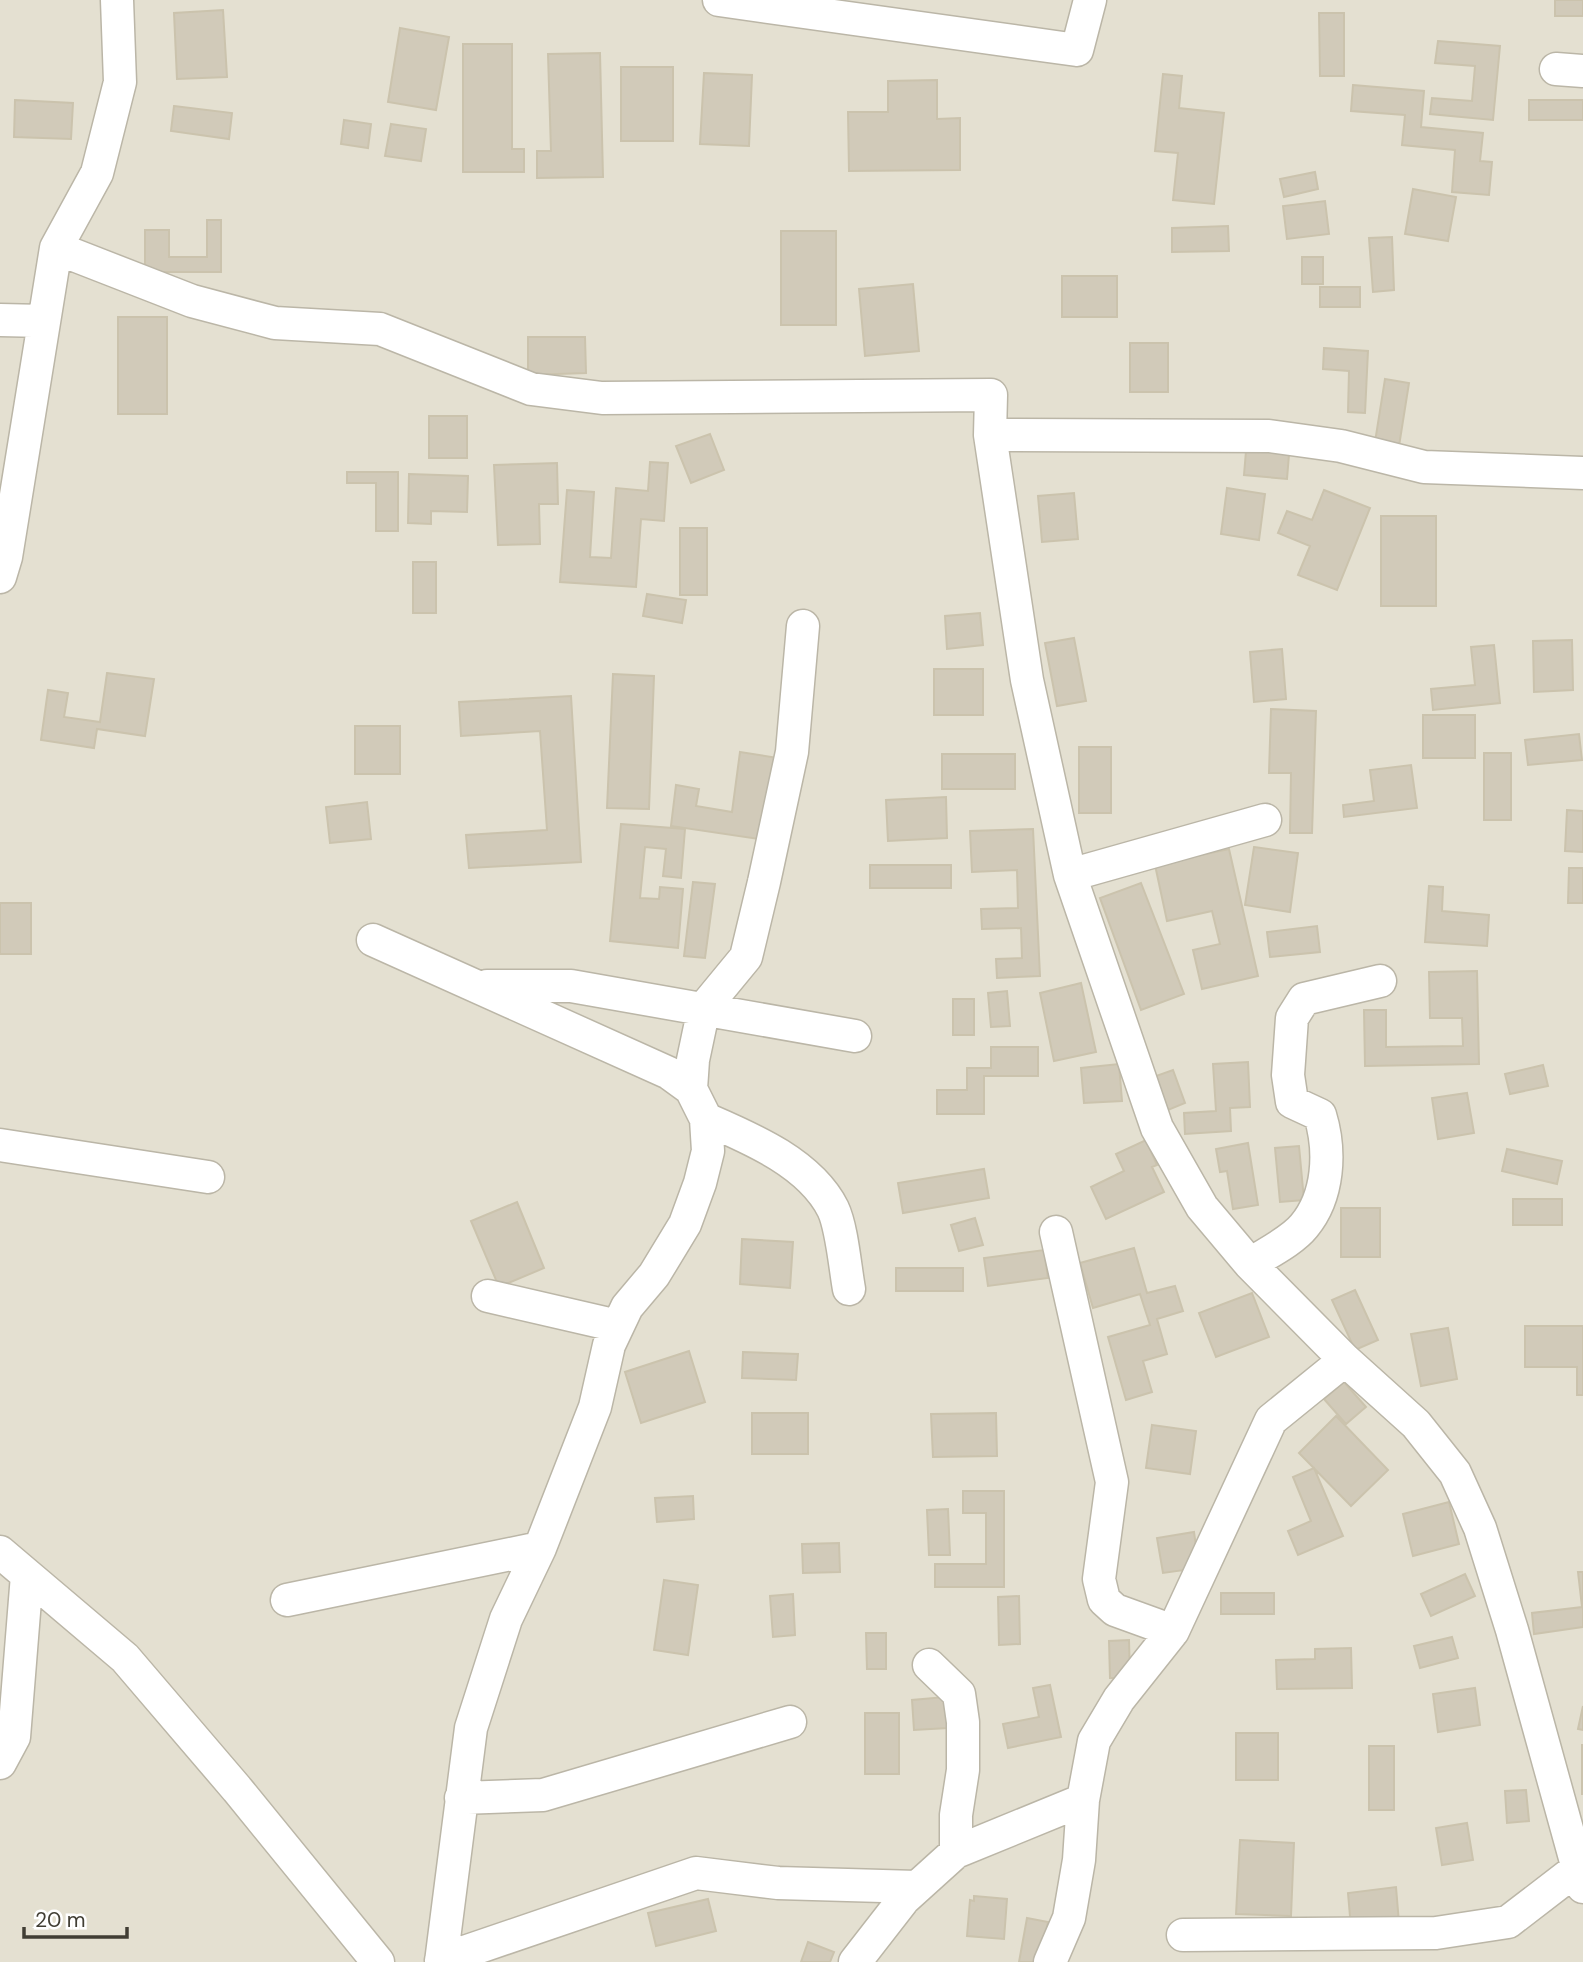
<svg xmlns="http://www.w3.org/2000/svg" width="1583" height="1962" viewBox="0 0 1583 1962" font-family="'DM Sans',sans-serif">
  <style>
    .residential { fill: #e4e0d1 }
    .building { fill: #d1cab9; stroke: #cbc3ad; stroke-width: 2 }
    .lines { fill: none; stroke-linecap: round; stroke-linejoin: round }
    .street-casing { stroke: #bbb6a7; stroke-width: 35 }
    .street { stroke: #fff; stroke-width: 32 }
  </style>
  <rect width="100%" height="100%" fill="#f0eee3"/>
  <!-- residential -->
  <path class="residential" d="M0,0H1583V1962H0Z"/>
  <!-- building -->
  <path class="building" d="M1555,0H1583V16H1555Z
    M223,10L227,77L177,79L174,13Z
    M1319,13H1344V76H1320Z
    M400,28L449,37L436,110L388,102Z
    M1438,41L1500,46L1493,120L1430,114L1432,98L1472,101L1475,66L1435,63Z
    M463,44H512V149H524V172H463Z
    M600,53L603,177L537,178V151H551L548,54Z
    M621,67H673V141H621Z
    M704,73L752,75L749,146L700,144Z
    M1163,74L1182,76L1179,108L1224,113L1214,204L1173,200L1178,153L1155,151Z
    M937,80V119L960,118V170L849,171L848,112H888V81Z
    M1353,85L1424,91L1421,127L1483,133L1480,161L1492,162L1489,195L1452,192L1455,150L1402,145L1405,115L1351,111Z
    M15,100L73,103L71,139L14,137Z
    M1529,100H1583V120H1529Z
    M174,106L232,113L229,139L171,131Z
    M344,120L371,124L368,148L341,144Z
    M391,124L426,129L421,161L385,156Z
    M1315,172L1318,189L1284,197L1280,179Z
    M1413,189L1456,197L1448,241L1405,234Z
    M1325,201L1329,234L1287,239L1283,206Z
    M207,220H221V272H145V230H169V257H207Z
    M1228,226L1229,251L1172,252V228Z
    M781,231H836V325H781Z
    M1392,237L1394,290L1373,292L1369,238Z
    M1302,257H1323V284H1302Z
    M1062,276H1117V317H1062Z
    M913,284L919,351L865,356L859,289Z
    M1320,287H1360V307H1320Z
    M118,317H167V414H118Z
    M528,337H585L586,373L528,375Z
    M1130,343H1168V392H1130Z
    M1324,348L1368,351L1365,413L1348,412L1349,371L1323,369Z
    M1385,379L1409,383L1399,446L1375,442Z
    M429,416H467V458H429Z
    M710,434L724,470L691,483L676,446Z
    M1247,439L1290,442L1287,479L1244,475Z
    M650,462L668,463L664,521L641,519L636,587L560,582L567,490L594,492L590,557L611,558L616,488L648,491Z
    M557,463L558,504H539L540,544L498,545L494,465Z
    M347,472H398V531H376V483H347Z
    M409,474L468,476L467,512L431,511V524L408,523Z
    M1227,488L1265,494L1259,540L1221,534Z
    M1324,490L1370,508L1337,590L1298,575L1310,546L1278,533L1287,511L1312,520Z
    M1074,493L1078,539L1042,542L1038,496Z
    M1381,516H1436V606H1381Z
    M680,528H707V595H680Z
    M413,562H436V613H413Z
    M647,594L686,600L682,623L643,616Z
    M980,613L983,645L947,649L945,616Z
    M1074,638L1086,701L1057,706L1045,643Z
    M1572,640L1573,690L1534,692L1533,641Z
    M1494,645L1500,703L1433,710L1431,689L1475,685L1471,647Z
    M1282,649L1286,699L1254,702L1250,652Z
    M934,669H983V715H934Z
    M107,673L154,679L145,736L97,729L94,748L41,740L48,690L68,693L64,717L100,722Z
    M613,674L654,676L649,809L607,808Z
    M571,696L581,862L469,868L466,835L547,830L540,731L461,736L459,702Z
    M1271,709L1316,711L1312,833H1290L1291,773H1269Z
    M1423,715H1475V758H1423Z
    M355,726H400V774H355Z
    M1579,734L1582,760L1528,765L1525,740Z
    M1079,747H1111V813H1079Z
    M740,752L778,758L766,840L671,826L676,785L699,789L696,806L732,812Z
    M1484,753H1511V820H1484Z
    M942,754H1015V789H942Z
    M1411,765L1417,808L1344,817L1343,805L1374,801L1370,770Z
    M946,797L947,838L888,841L886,800Z
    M367,802L371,839L330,843L326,807Z
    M1567,810L1583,811V852L1565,851Z
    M621,824L685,829L681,878L663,876L666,849L645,847L640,898L659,899L660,887L683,889L678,948L610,941Z
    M1033,829L1040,976L997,978L996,959L1022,958L1021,928L982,929L981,909L1018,908L1017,870L972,872L970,831Z
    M1254,847L1298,853L1290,912L1245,905Z
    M1229,849L1258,976L1202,989L1193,950L1220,944L1212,911L1167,921L1155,865Z
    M870,865H951V888H870Z
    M1569,868H1583V903H1568Z
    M693,882L715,884L705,958L684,956Z
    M1141,883L1184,994L1141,1010L1100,898Z
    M1429,886L1443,887L1442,911L1489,915L1487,946L1425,942Z
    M0,903H31V954H0Z
    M1317,926L1320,952L1270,957L1267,932Z
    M1477,971L1479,1064L1365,1066L1364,1010H1386V1047L1463,1046L1462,1018H1430L1429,972Z
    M1081,983L1096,1052L1054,1061L1040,993Z
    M1007,991L1010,1026L991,1027L988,993Z
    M953,999H974V1035H953Z
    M991,1047H1038V1076H984V1114H937V1090H967V1068H991Z
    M1248,1062L1250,1107L1230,1108L1231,1131L1185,1134L1184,1113L1216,1111L1213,1064Z
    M1119,1064L1122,1101L1084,1103L1081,1068Z
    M1543,1065L1548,1086L1510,1094L1505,1074Z
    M1173,1070L1185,1103L1168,1110L1156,1076Z
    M1467,1093L1474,1133L1438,1139L1432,1098Z
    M1146,1140L1157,1165L1152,1167L1164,1192L1106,1219L1091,1187L1124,1171L1116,1154Z
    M1248,1143L1258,1205L1233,1209L1227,1171L1220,1172L1216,1149Z
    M1299,1146L1304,1200L1280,1202L1275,1148Z
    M1507,1149L1562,1161L1557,1184L1502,1171Z
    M984,1169L989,1198L903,1213L898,1183Z
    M1513,1199H1562V1225H1513Z
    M517,1202L544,1268L499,1287L471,1221Z
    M1341,1208H1380V1257H1341Z
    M975,1218L983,1245L959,1251L951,1225Z
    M742,1239L793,1242L790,1288L740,1284Z
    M1134,1248L1147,1293L1175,1286L1183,1311L1157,1319L1167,1354L1143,1361L1152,1392L1126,1400L1108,1337L1150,1325L1140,1294L1093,1308L1080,1263Z
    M1044,1250L1048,1278L988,1286L984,1258Z
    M896,1268H963V1291H896Z
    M1355,1290L1378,1340L1355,1350L1332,1300Z
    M1252,1293L1269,1337L1216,1357L1199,1313Z
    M1525,1326H1583V1395H1577V1367H1525Z
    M1448,1328L1457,1379L1421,1386L1411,1334Z
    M689,1351L705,1402L641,1423L625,1372Z
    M743,1352L798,1354L796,1380L742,1378Z
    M1344,1382L1366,1407L1346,1424L1324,1399Z
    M752,1413H808V1454H752Z
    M996,1413L997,1456L933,1457L931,1414Z
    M1336,1416L1388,1470L1351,1506L1299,1453Z
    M1152,1425L1196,1431L1190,1474L1146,1468Z
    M1314,1468L1343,1536L1298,1555L1288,1531L1311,1521L1293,1477Z
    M963,1491H1004V1587H935V1564H986V1513H963Z
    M693,1496L694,1519L657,1522L655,1498Z
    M1449,1502L1459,1544L1413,1556L1403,1514Z
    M948,1509L950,1555H929L927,1510Z
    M1194,1532L1199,1568L1163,1573L1157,1538Z
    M839,1543L840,1572L803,1573L802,1544Z
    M1578,1572H1583V1627L1534,1634L1532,1613L1582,1607Z
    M1465,1574L1475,1596L1431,1616L1421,1594Z
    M664,1580L698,1585L688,1655L654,1650Z
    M1221,1593H1274V1614H1221Z
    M793,1594L795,1635L773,1637L770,1596Z
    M1019,1596L1020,1644L999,1645L998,1597Z
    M866,1633H886V1669H867Z
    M1452,1637L1458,1658L1420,1668L1414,1646Z
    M1129,1640L1130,1678H1110L1109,1641Z
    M1351,1648L1352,1688L1277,1689L1276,1660L1315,1659V1649Z
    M1050,1685L1061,1737L1008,1748L1003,1724L1039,1717L1033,1688Z
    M1475,1688L1480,1725L1438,1732L1433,1694Z
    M945,1697L948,1728L914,1730L912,1700Z
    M1583,1706V1730L1578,1729Z
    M865,1713H899V1774H865Z
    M1236,1733H1278V1780H1236Z
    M1582,1745H1583V1794H1582Z
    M1369,1746H1394V1810H1369Z
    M1526,1790L1529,1821L1507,1823L1505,1791Z
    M1467,1823L1473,1860L1442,1865L1436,1828Z
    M1240,1840L1294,1843L1291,1916L1236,1914Z
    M1396,1887L1399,1923L1351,1928L1348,1893Z
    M974,1896L1007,1899L1004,1939L967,1936L970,1900L974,1901Z
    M708,1899L716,1931L656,1946L648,1913Z
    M1027,1918L1048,1922L1040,1962H1019Z
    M808,1942L834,1952L830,1962H801Z"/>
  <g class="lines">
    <!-- street casing -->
    <g class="street-casing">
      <path id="street" d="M719,0L1077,50L1090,0
        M1556,69L1583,71
        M56,248L192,301L275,323L380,329L531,389L602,398L991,395L990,435L1027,680L1070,875L1157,1128L1202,1207L1250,1264L1345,1360L1416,1424L1455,1473L1480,1528L1512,1630L1583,1887
        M0,320L44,321
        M990,435L1269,436L1341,446L1424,467L1583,473
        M0,577L6,557L56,248L97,173L120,82L117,0
        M1070,875L1265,820
        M373,940L669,1073L691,1089L706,1119L708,1151L700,1183L685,1224L654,1275L627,1307L609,1345L595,1407L540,1548L506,1619L471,1728L441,1962
        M487,986H571L855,1036
        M691,1089L693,1060L704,1008L746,957L764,882L792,752L803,626
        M706,1119C750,1138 810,1163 833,1209C842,1228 845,1267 849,1289
        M0,1145L208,1177
        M1056,1232L1112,1482L1099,1579L1104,1600L1115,1610L1173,1631
        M1250,1264C1267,1253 1292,1241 1304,1226C1329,1196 1331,1151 1320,1115L1292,1102L1288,1075L1292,1018L1304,999L1380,981
        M488,1296L618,1326
        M0,1552L125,1658L237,1789L378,1962
        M287,1600L540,1548
        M929,1665L959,1694L963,1722V1770L956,1815V1852
        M0,1763L14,1737L27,1575
        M461,1798L543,1795L790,1722
        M1183,1935L1436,1933L1508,1922L1577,1869
        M441,1960L696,1873L778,1883L917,1887
        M855,1962L904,1899L956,1852L1083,1800
        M1050,1962L1069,1918L1079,1860L1083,1800L1094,1741L1119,1699L1173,1631L1271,1420L1345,1360"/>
    </g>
    <!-- street -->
    <use href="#street" class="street"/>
  </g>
  <!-- scale -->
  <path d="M24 1927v10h103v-10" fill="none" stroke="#413e34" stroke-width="3.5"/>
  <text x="35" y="1927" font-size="21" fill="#413e34" stroke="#ffffff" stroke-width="5" paint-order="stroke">20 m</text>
</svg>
